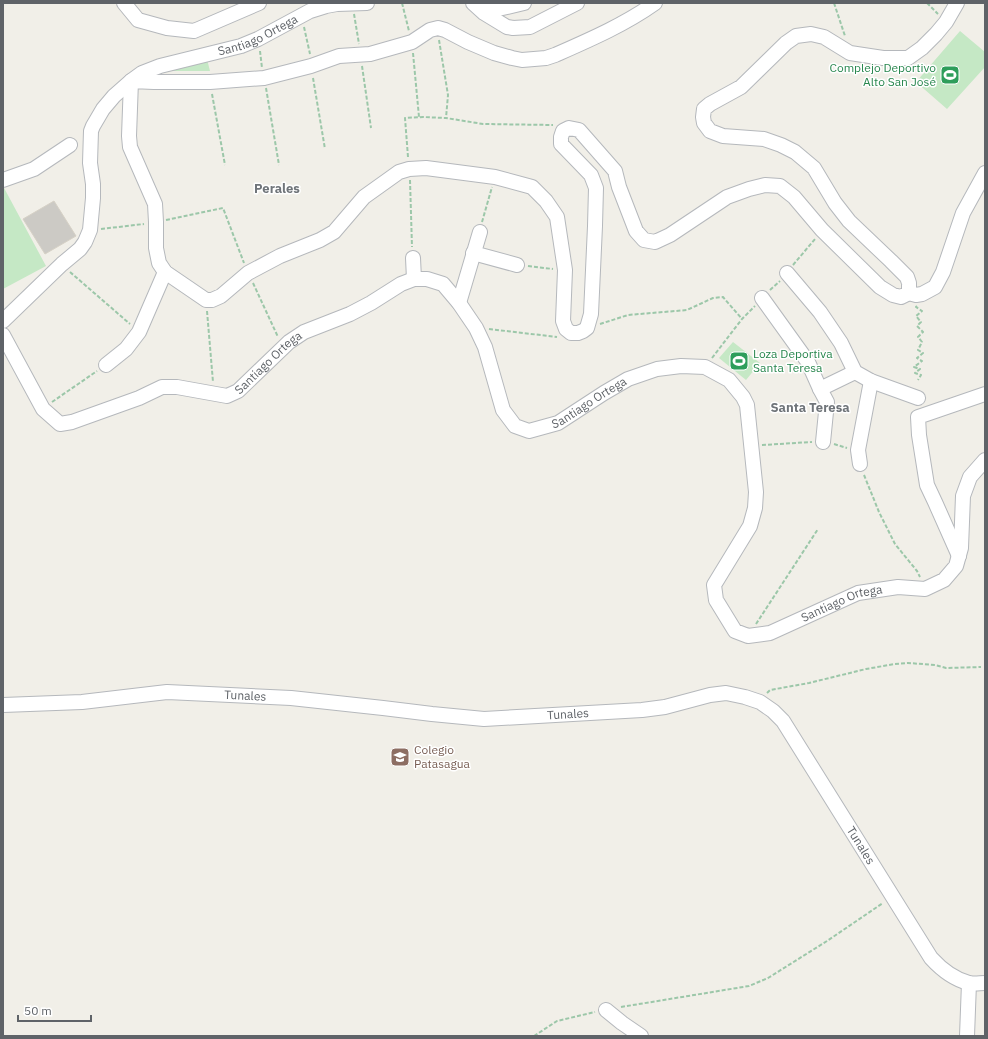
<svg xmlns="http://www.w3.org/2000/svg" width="988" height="1039" viewBox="0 0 988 1039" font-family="'IBM Plex Sans',sans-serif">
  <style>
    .green { fill: #c5e8c5 }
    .building { fill: #cccac5; stroke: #d6d1c6 }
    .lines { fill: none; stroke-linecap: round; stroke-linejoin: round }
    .minor-casing { stroke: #b5b8bc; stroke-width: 16 }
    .path { stroke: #9cc7a9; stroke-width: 2; stroke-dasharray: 4 2; stroke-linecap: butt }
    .minor { stroke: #fff; stroke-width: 14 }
    .labels { text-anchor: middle; stroke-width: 3; stroke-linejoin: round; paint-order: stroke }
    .street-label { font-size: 12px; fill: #5f6368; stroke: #fff }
    .leisure-label { font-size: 12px; fill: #27864d; stroke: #fff; text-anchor: end }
    .education-label { font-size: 12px; fill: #785e54; stroke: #fff; text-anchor: start }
    .neighbourhood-label { font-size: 13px; font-weight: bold; fill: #70757a; stroke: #fff }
  </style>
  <rect width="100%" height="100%" fill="#f1efe8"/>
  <!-- green -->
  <path class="green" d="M960,31L985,52V67L947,109L916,82Z
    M207,59L210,71H162Z
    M3,186L46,266L3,289Z
    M733,342L760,363L746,380L719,358Z"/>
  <!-- building -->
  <path class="building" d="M54,201L76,236L45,254L23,219Z"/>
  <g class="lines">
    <!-- minor casing -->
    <g class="minor-casing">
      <g id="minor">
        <path d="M124,3L138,20L167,28L194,31L259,3"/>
        <path d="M473,3L484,13L507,27L513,28L530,27L577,3"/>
        <path d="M484,3L498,9L524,3"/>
        <path d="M655,3C624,25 589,40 555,55L546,58L522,60L512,58L494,53L468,42L445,30L438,28L430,30L412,42L370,54L339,56L311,66L264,78L210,82H154L131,81L129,136L130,147L155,204L156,222V248L159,263L165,272L206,300H212L221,296L248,273L280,256L320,240L334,232L364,197L399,172L409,169L426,168L495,177L532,187L546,201L557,217L565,270L563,321L566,329L571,333H578L583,331L587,328L591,314L595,226L596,188L591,175L561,144V137L563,131L569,128L579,130L615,171L619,187L636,231L644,240L655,242L670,235L727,197L749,189L765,185L780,186L794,197L822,230L880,287L893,295L901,297L909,293V283L907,277L891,261L849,221L835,203L814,168L795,152L781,145L764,139L723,136L710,131L704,123L703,117L704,109L710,104L741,87L786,43L796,36L811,34L824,37L850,53L883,58H908L922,48L936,34L946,22L957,3"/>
        <path d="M3,180L34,169L70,145"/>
        <path d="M473,253L517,265"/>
        <path d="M413,258L414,279"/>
        <path d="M787,273L820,312L841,343L855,372L871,381L918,398"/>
        <path d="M909,293L916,295L922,294L935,287L943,272L963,213L985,173"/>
        <path d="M762,298L808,362L820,389L827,402L823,442"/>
        <path d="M459,303L480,232"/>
        <path id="s1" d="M3,321L62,264L80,249L85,242L90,230L93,198V184L90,163L91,131L93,126L103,109L114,96L131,81L142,73L160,66L241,46L258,39L310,11L326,6L337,4L367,3"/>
        <path id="s2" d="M3,335L43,409L60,424L72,422L139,398L162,387H177L227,396L238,391L289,342L304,332L350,314L371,303L401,284L414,279H427L443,284L459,303L476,328L485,347L503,410L515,426L529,431L558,423L604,393L628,379L657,369L681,366L705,367L729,380L743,397L747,405L756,492L755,508L750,526L714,585L716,600L735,631L748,636L770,633L858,593L898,587L925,589L944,580L956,566L961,548L963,496L970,477L985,460"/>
        <path d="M106,365L126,349L139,332L165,272"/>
        <path d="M820,389L855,372"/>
        <path d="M860,464L858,450L871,381"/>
        <path d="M959,556L935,502L927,485L919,435L918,417L985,394"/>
        <path id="s3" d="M3,705L82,702L167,692L291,698L383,708L432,714L484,719L642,710L665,707L710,695L726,693L745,697L760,702L773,711L783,721L931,958C941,969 953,979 969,983C974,984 980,983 985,983"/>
        <path d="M606,1010L622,1023L641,1036"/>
        <path d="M967,1036L969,983"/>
      </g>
    </g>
    <!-- path -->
    <path class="path" d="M402,3L409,31
      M834,3L845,36
      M927,3L938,14
      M354,14L359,44
      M304,27L310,54
      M439,40L448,95L446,118
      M260,51L262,68
      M413,53L419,117
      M362,66L371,128
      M313,78L325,149
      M266,88L279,165
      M212,94L225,165
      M408,157L405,118L423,117L446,118L483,124L553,125
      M410,180L412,247
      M166,220L223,208L244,263
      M482,222L492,187
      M101,229L144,224
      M793,265L815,239
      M528,266L553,269
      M70,272L130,324
      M253,283L278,337
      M770,290L780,281
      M917,306L916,307L922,311L916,316L921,322L917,326L923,332L918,337L922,342L918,350L923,353L917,358L922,361L914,367L920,369L915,373L921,375L918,380
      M207,311L213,382
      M600,324L628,315L687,310L713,298L723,297L742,319
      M489,329L557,337
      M712,358L742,319L755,306
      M52,402L97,371
      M834,444L847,448
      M762,445L812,442
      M864,475L879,512L895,544L917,571L920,577
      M756,624L818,529
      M767,693L770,690L809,683L866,669L895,664L908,663L935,665L946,668L981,667
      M621,1007L749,986L768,978L827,941L883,903
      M534,1036L557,1021L595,1012"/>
    <!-- minor -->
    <use href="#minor" class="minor"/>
  </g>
  <!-- icons -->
  <defs>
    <g id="stadium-square" transform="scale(1)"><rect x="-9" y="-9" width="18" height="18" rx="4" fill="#2e9e5b" stroke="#fff"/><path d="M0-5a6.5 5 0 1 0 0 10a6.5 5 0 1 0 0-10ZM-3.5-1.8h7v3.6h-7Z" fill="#fff"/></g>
    <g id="school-square" transform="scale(1)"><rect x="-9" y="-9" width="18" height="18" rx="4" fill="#8d6e63" stroke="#fff"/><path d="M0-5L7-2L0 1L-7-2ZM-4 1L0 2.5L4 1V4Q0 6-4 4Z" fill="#fff"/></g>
  </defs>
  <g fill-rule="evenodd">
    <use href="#stadium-square" x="950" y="75"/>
    <use href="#stadium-square" x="739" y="361"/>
    <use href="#school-square" x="400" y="757"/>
  </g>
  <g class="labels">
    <!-- street labels -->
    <g class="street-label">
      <text dy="4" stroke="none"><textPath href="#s1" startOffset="427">Santiago Ortega</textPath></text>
      <text dy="4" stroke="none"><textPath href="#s2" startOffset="335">Santiago Ortega</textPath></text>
      <text dy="4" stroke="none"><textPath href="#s2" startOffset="778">Santiago Ortega</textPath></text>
      <text dy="4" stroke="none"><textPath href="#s2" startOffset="1318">Santiago Ortega</textPath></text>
      <text dy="4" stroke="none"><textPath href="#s3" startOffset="243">Tunales</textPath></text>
      <text dy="4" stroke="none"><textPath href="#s3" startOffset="567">Tunales</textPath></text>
      <text dy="4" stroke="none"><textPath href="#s3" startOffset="939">Tunales</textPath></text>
    </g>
    <!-- leisure labels -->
    <g class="leisure-label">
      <text x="936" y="72">Complejo Deportivo<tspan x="936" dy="14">Alto San José</tspan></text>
      <text x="753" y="358" text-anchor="start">Loza Deportiva<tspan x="753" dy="14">Santa Teresa</tspan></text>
    </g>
    <!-- education labels -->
    <g class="education-label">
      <text x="414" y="754">Colegio<tspan x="414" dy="14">Patasagua</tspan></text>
    </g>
    <!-- neighbourhood labels -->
    <g class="neighbourhood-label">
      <text x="277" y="193">Perales</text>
      <text x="810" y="412">Santa Teresa</text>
    </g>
  </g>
  <!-- border -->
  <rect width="988" height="1039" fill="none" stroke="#5f6368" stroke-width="8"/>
  <!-- scale -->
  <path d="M18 1015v6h73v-6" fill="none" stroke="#5f6368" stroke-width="2"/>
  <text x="24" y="1015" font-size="12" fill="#5f6368" stroke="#ffffff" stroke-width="3" paint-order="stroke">50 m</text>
</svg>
